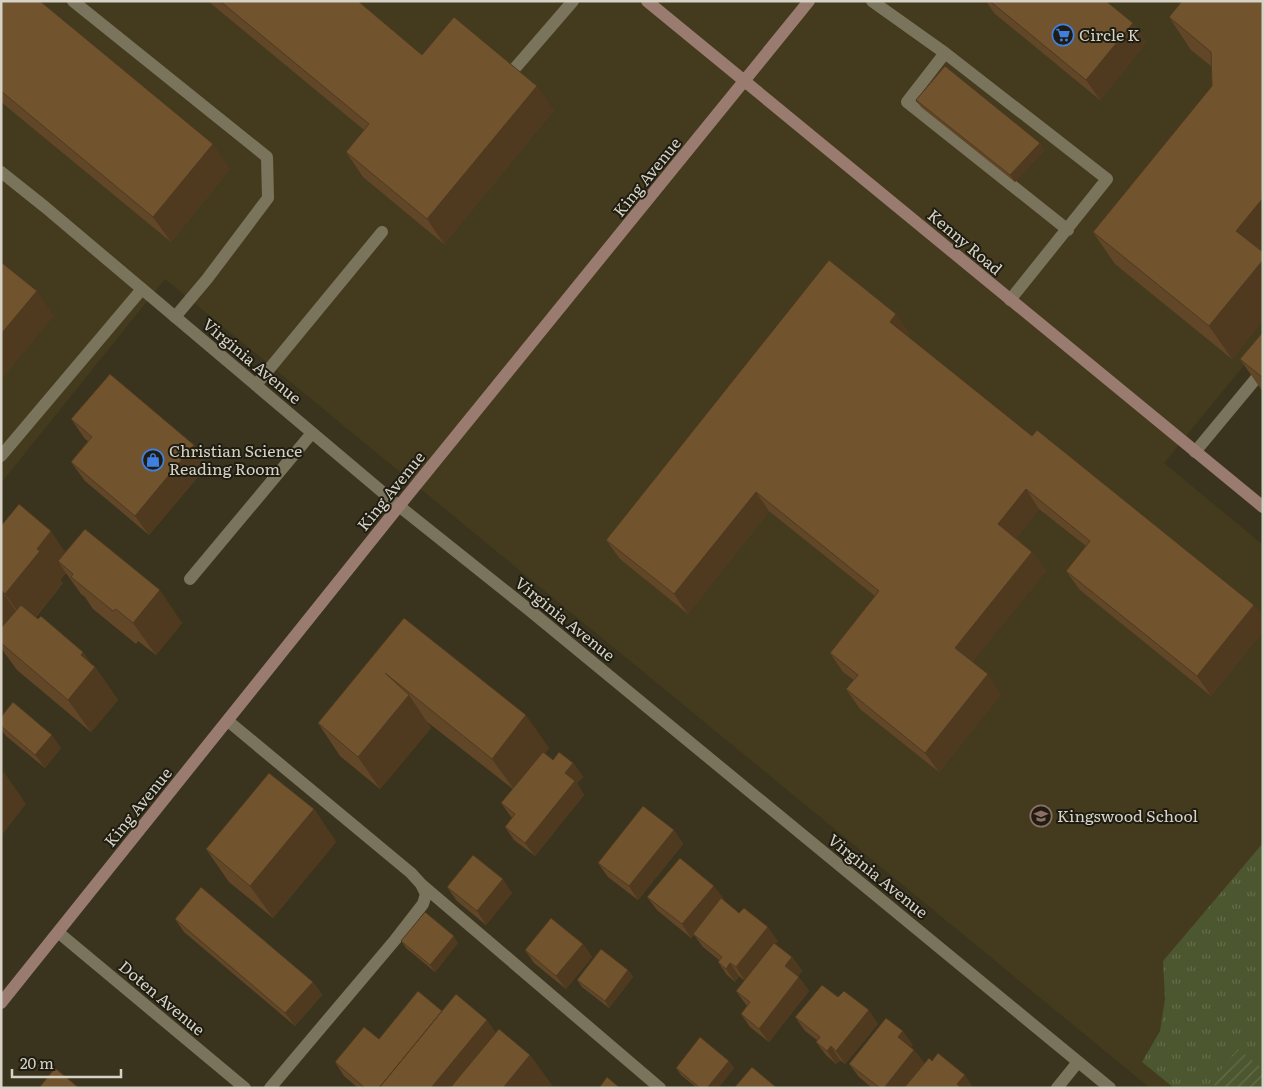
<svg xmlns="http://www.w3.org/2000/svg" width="1264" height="1089" viewBox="0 0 1264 1089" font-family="Literata,serif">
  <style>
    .built { fill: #443b1e }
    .grass { fill: url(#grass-tufts) }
    .garden { fill: url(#garden-furrows) }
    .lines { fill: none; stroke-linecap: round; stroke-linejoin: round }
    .lane { stroke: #7b745c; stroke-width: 12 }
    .street { stroke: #7b745c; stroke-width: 12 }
    .secondary { stroke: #9a7b70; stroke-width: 12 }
    .wall { fill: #614728 }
    .shaded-wall { fill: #4f3a20 }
    .building { fill: #71532e; stroke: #4f3a20 }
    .labels { text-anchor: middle; stroke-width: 4; stroke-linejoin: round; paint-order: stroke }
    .poi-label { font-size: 16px; fill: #d6d2c5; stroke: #1f1c12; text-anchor: start }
    .street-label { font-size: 16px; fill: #d6d2c5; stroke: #1f1c12 }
  </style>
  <defs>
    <pattern id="grass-tufts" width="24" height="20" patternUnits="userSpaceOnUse" patternTransform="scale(1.25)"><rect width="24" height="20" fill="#4c562f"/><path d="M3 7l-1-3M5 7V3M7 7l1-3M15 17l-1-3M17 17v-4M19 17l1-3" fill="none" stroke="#656d4c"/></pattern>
    <pattern id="garden-furrows" width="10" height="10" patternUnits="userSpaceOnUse" patternTransform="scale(1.25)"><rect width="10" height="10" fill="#4c562f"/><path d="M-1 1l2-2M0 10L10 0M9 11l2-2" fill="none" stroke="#656d4c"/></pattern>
  </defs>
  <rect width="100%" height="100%" fill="#3a341e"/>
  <!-- built -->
  <path class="built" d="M1,1H1263V342L1164,463L1263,545V1088H1150L165,279L1,483Z"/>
  <!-- grass -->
  <path class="grass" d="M1263,843V1088H1174L1142,1062L1160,1031L1165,999L1163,961Z"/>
  <!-- garden -->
  <path class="garden" d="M1238,1049L1263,1069V1088H1218L1211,1082Z"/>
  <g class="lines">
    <!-- lane -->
    <path class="lane" d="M73,1L267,157L268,198L207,279L175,317
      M872,1L945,53L1107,179L1010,300
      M945,53L907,102L1068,230
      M516,67L573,1
      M256,385L382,232
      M1195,452L1263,370
      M1,456L142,289
      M190,579L312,433
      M228,721L411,873L421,884L426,894L423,904L395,940L270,1088
      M421,884L660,1088"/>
    <!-- street -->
    <path class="street" d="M1,172L45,207L399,506L528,609L1110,1088
      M59,933L245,1088
      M1057,1088L1078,1062"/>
    <!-- secondary -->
    <path class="secondary" d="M647,1L1263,507
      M1,1003L399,506L809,1"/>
  </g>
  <!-- wall -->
  <path class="wall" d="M1,1L230,169L171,242L1,102Z
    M208,1H358L422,55L554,110L444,244L363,177L346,152L364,130Z
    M986,1H1106L1133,23L1146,43L1100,100L994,13Z
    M1263,1V320L1232,359L1115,264L1093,232L1212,86L1211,66L1191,50L1169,17Z
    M916,100L1040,143L1044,150L1015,182L921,107Z
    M1263,332V392L1240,359Z
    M910,333L907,336L1032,436L1263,617V631L1211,696L1080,590L1066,571L1086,546L1039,509L1016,538L1032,552L1046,571L972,662L1001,694L939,772L860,709L846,689L854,680L843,672L830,653L875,596L769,511L688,614L620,559L606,540Z
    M71,419L194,445L208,465L149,535L85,481L71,462L88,441L85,439Z
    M1,526L65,552L182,623L156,655L138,641L136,644L93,609L85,597L81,594L66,573L60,580L63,583L36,617L83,652L91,664L95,667L118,700L91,732L17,670L1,648Z
    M404,618L549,748L544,754L553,760L573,763L583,777L577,783L584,795L535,856L514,840L505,827L512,818L501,803L513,789L426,721L431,728L380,789L340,756L318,723Z
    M1,717L61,748L45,768L6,736L1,729Z
    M314,809L336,842L273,918L229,882L206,849Z
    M674,830L683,844L638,900L608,877L598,863Z
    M447,887L512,893L486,925L457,901Z
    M647,897L724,899L723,900L739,913L778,941L775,944L792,957L802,971L798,976L809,991L769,1042L750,1027L741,1014L747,1006L736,991L745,981L739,976L735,982L727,975L718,962L719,960L703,947L694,935L691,938L657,910Z
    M175,919L313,982L322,995L295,1026L184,932Z
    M401,941L458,943L435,972L406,948Z
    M583,944L592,957L566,989L534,963L525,950Z
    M628,970L633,977L609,1008L582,987L577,980Z
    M838,997L878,1024L845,1064L840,1060L836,1064L826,1055L816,1042L817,1040L805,1031L795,1017Z
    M442,1011L496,1032L530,1055L553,1087L358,1088L344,1076L335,1062L379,1039Z
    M913,1045L910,1047L914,1050L924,1063L932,1061L973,1088H872L859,1077L849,1064Z
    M729,1061L734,1068L718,1088H697L681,1075L676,1068Z"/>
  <!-- shaded-wall -->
  <path class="shaded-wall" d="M1133,23L1146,43L1100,100L1086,80Z
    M537,86L554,110L444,244L427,219Z
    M1040,143L1044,150L1015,182L1010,175Z
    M213,144L230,169L171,242L153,217Z
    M1263,198V259L1236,231Z
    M1263,260V320L1232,359L1209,326Z
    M37,291L54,316L1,380V334Z
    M896,314L910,333L903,341L890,322Z
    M194,445L208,465L149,535L135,516Z
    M1026,489L1039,509L1012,543L998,524Z
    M756,492L769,511L688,614L674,594Z
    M51,531L73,564L58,561L66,573L60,580L63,583L28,626L5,594L37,549Z
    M1032,552L1046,571L968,668L955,648Z
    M160,590L182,623L156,655L133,623Z
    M2,591L25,624L12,639L1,623V592Z
    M1254,605L1263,617V631L1211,696L1197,676Z
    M83,652L94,668L95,667L118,700L91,732L68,700L81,655Z
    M988,674L1001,694L939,772L925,753Z
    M409,695L431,728L380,789L358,757Z
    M526,715L549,748L515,791L492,759Z
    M52,735L61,748L45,768L35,755Z
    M573,763L583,777L577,783L584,795L535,856L525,843L565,773Z
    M4,772L26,804L1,836V775Z
    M314,809L336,842L273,918L250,886Z
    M674,830L683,844L638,900L629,886Z
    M503,879L512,893L486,925L477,911Z
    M714,886L724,899L691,938L682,924Z
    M768,927L778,941L745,981L736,967Z
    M454,936L458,943L435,972L430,965Z
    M583,944L592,957L566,989L556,976Z
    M792,957L802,971L795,980L785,966Z
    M730,963L739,976L735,982L726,969Z
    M628,970L633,977L609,1008L605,1001Z
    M799,977L809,991L769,1042L759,1029Z
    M313,982L322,995L295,1026L285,1013Z
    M869,1010L878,1024L845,1064L836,1051Z
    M487,1020L510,1052L481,1088H431Z
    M903,1031L913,1045L907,1051L898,1037Z
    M831,1046L840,1060L836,1064L827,1051Z
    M914,1050L924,1063L904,1088H884Z
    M530,1055L553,1087L503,1088Z
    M729,1061L734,1068L718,1088H707Z
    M965,1075L973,1088H960L957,1084Z"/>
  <!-- building -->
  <path class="building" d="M1,1H40L213,144L153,217L1,91Z
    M220,1H358L422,55L454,17L537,86L427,219L346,152L369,124Z
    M990,1H1106L1133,23L1086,80Z
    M1182,1H1263V198L1236,231L1263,252V260L1209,326L1093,232L1212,86L1211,52L1169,17Z
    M945,66L1040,143L1010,175L916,100Z
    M829,260L896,314L890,322L1032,436L1037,430L1254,605L1197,676L1066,571L1090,541L1026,489L998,524L1032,552L955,648L988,674L925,753L846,689L858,675L830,653L879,591L756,492L674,594L606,540Z
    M1,262L37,291L1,334Z
    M1263,332V378L1240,359Z
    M110,374L194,445L135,516L71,462L92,437L71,419Z
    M19,504L51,531L37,549L40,551L5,594L2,591L1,592V526Z
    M85,529L160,590L133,623L116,609L113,611L71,577L73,574L58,561Z
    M21,605L38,619L41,616L83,652L81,655L95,667L68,700L1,643V628Z
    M404,618L526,715L492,759L385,673L409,695L358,757L318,723Z
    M13,702L52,735L35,755L1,726V717Z
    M543,752L553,760L559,752L573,763L565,773L575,781L525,843L505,827L515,814L501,803Z
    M269,773L314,809L250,886L206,849Z
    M643,806L674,830L629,886L598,863Z
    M473,855L503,879L477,911L447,887Z
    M680,858L714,886L682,924L647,897Z
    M201,887L313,982L285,1013L175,919Z
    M721,898L739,913L744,908L768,927L736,967L730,963L726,969L718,962L722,957L693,934Z
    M425,912L454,936L430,965L401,941Z
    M551,918L583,944L556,976L525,950Z
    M774,943L792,957L785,966L799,977L759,1029L741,1014L750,1002L736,991Z
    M601,949L628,970L605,1001L577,980Z
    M822,985L838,997L844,991L869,1010L836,1051L831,1046L827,1051L816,1042L820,1037L795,1017Z
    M418,991L442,1011L379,1088H365L335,1062L364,1027L379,1039Z
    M456,994L487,1020L431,1088H379Z
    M886,1018L903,1031L898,1037L914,1050L884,1088H880L849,1064Z
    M499,1029L530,1055L503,1088H450Z
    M700,1037L729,1061L707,1088H700L676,1068Z
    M938,1053L965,1075L957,1084L961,1088H904L929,1058L932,1061Z
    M752,1067L777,1088H734Z
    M55,1068L79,1088H39Z
    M607,1077L620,1088H599Z"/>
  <!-- icons -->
  <defs>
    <g id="supermarket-ring" transform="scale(1.125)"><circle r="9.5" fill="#1f1c12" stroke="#3f7fe0" stroke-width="1.5"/><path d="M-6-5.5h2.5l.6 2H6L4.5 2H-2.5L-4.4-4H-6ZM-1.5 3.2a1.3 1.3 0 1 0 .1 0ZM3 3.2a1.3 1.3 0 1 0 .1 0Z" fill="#3f7fe0"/></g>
    <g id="shop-ring" transform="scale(1.125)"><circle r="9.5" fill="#1f1c12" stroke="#3f7fe0" stroke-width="1.5"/><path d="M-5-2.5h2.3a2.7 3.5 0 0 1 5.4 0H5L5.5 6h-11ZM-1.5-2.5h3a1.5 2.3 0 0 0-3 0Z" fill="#3f7fe0"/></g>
    <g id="school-ring" transform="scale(1.125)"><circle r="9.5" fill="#1f1c12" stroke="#8d6e63" stroke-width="1.5"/><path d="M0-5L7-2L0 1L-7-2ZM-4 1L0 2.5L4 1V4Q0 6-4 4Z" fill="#8d6e63"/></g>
  </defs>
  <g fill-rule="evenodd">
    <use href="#supermarket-ring" x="1063" y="35"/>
    <use href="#shop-ring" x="153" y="460"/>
    <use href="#school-ring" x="1041" y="816"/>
  </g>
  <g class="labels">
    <!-- poi labels -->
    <g class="poi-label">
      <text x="1079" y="41">Circle K</text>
      <text x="169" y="457">Christian Science<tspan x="169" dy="18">Reading Room</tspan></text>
      <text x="1057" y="822">Kingswood School</text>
    </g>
    <!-- street labels -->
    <g class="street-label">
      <text transform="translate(647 177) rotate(-51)" y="6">King Avenue</text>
      <text transform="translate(965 242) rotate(40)" y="6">Kenny Road</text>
      <text transform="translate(252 361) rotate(40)" y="6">Virginia Avenue</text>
      <text transform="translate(391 491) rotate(-51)" y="6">King Avenue</text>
      <text transform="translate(565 619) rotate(39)" y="6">Virginia Avenue</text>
      <text transform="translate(138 807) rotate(-51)" y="6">King Avenue</text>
      <text transform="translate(878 876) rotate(39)" y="6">Virginia Avenue</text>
      <text transform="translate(162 998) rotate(40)" y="6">Doten Avenue</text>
    </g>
  </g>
  <!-- border -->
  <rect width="1264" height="1089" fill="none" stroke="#d6d2c5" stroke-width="5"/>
  <!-- scale -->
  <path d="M12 1069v8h109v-8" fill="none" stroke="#d6d2c5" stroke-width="2.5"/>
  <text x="20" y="1069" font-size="15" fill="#d6d2c5" stroke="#1f1c12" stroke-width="4" paint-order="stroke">20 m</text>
</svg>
